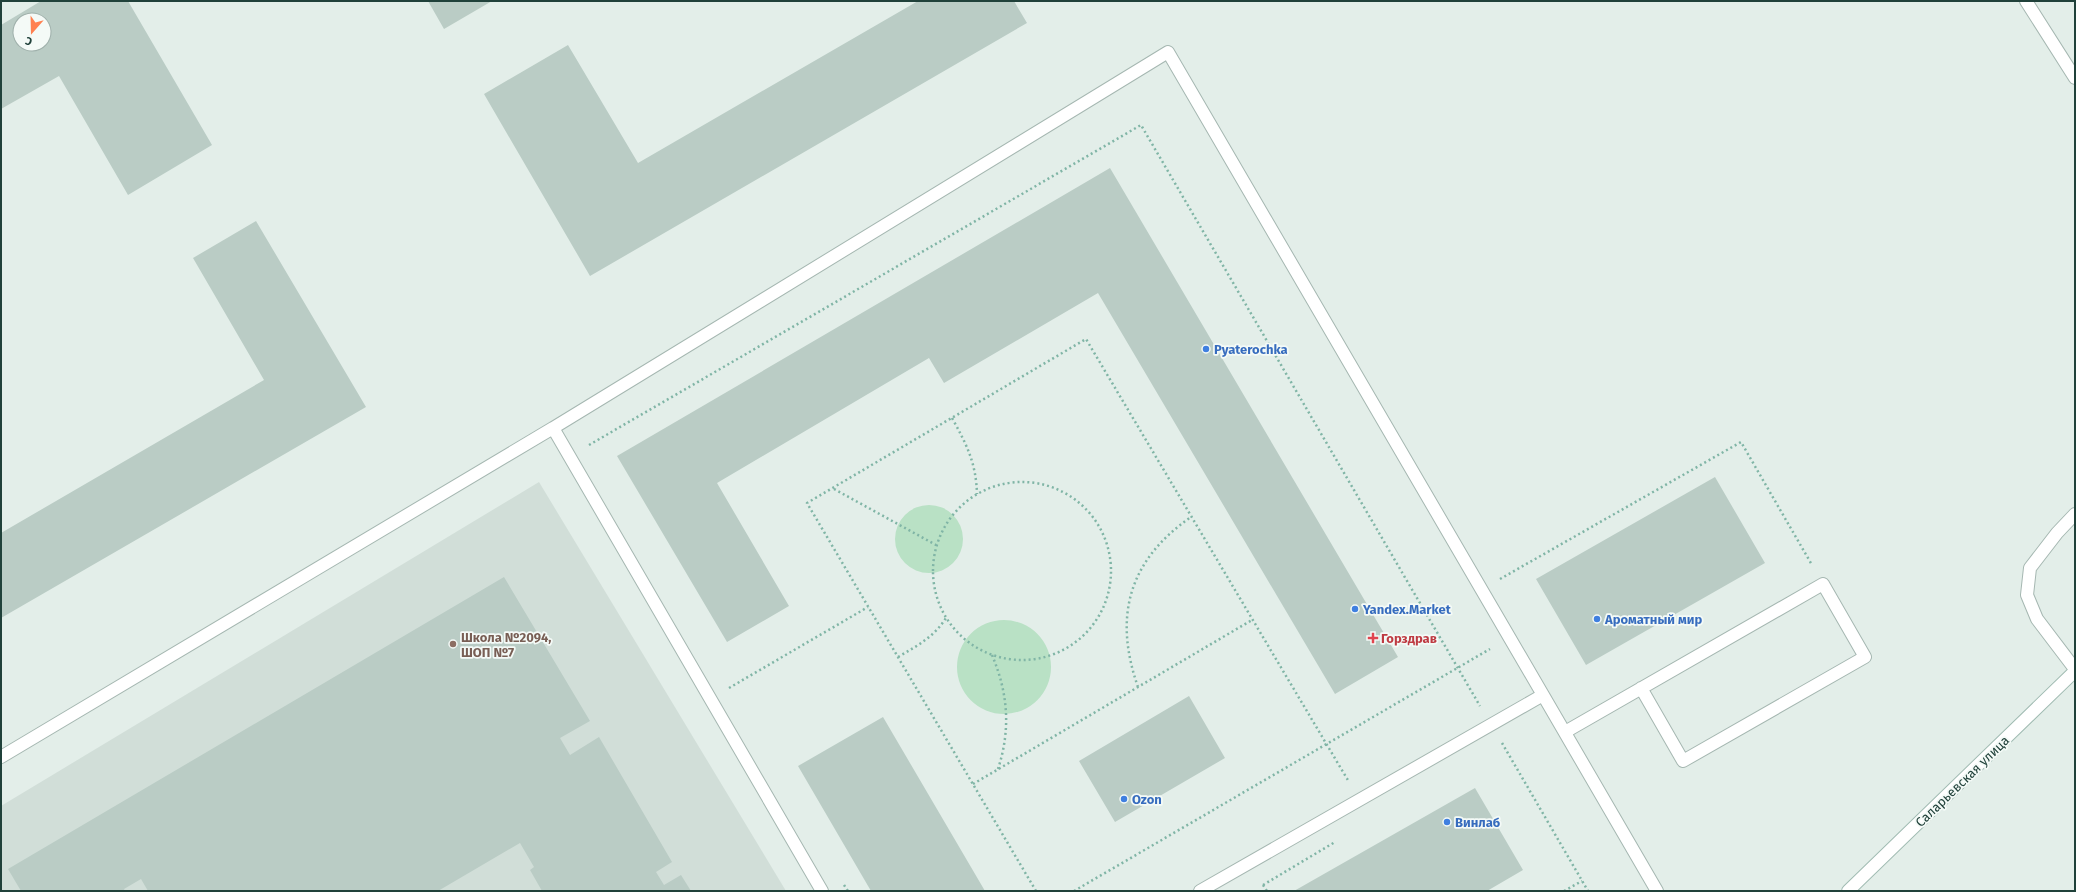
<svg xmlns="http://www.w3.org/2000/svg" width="2076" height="892" viewBox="0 0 2076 892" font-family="'Fira Sans',sans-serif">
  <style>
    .built { fill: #d1ded8 }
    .green { fill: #b9e1c5 }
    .building { fill: #baccc5; fill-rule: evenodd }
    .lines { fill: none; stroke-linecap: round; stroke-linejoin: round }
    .lane-casing { stroke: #a5b7b1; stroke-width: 14 }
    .secondary-casing { stroke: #a0bbb2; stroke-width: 14 }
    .path { stroke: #80b5a6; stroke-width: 2.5; stroke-dasharray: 2 3; stroke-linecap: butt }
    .lane { stroke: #fff; stroke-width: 12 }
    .secondary { stroke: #fff; stroke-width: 12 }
    .shop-dot { fill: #3f7fe0; stroke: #f4faf7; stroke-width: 1.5 }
    .health-dot { fill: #e0444e; stroke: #f4faf7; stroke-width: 1.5 }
    .education-dot { fill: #8d6e63; stroke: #f4faf7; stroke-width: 1.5 }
    .labels { text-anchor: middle; stroke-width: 3.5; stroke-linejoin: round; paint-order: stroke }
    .shop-label { font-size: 13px; font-weight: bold; fill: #366cbe; stroke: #f4faf7; text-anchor: start }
    .education-label { font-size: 13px; font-weight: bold; fill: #785e54; stroke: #f4faf7; text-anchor: start }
    .health-label { font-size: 13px; font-weight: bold; fill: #be3a42; stroke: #f4faf7; text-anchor: start }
    .street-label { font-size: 13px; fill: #20413a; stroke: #f4faf7 }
  </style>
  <rect width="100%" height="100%" fill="#e3eee9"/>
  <!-- built -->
  <path class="built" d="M539,482L786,891H1V806Z"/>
  <!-- green -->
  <path class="green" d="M895 539a34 34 0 1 1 68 0a34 34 0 1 1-68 0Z
    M957 667a47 47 0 1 1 94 0a47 47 0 1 1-94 0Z"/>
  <!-- building -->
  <path class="building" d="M41,1H128L212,145L128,195L59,76L1,109V25ZM20,20H44V44H20Z
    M428,1H492L444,29Z
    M918,1H1014L1027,23L590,276L484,94L568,45L638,163Z
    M1110,168L1398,657L1335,694L1098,293L944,383L929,358L717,483L789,606L727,642L617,456Z
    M256,221L366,407L1,618V533L264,380L193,258Z
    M1715,477L1765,563L1586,665L1536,579Z
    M504,577L590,721L560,738L570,755L599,737L672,862L656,872L664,885L681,875L691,891H542L530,870L534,867L520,843L438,891H148L141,879L124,889L125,891H21L8,869Z
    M1189,696L1225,758L1115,822L1079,761Z
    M883,717L985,891H871L798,766Z
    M1475,788L1523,870L1487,891H1294Z"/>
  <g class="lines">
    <!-- lane casing -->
    <g class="lane-casing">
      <path id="lane" d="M2026,1L2075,78
        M553,428L1168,52L1543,695
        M2075,514L2057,533L2030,568L2027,595L2037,619L2075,669
        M1565,732L1823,584L1865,657L1683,761L1641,688
        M1,757L553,428L822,891
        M1200,891L1543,695L1657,891"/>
    </g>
    <!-- secondary casing -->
    <g class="secondary-casing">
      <path id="secondary" d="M1848,891L2075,671"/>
    </g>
    <!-- path -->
    <path class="path" d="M952,418C967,445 976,463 977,494
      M589,445L1141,125L1480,706
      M933 571a89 89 0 1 1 178 0a89 89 0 1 1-178 0Z
      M834,489L936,545
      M1500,579L1741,442L1812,565
      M992,655C1008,693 1011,729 998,769
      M898,657C917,646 934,637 946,618
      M1138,687C1113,616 1129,560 1191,517
      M729,688L868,607
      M1502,743L1588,891
      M973,784L1252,620
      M844,885L848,891
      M1263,885L1335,842
      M1263,885L1267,891
      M1036,891L807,503L1086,339L1349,782
      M1074,891L1490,649
      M1564,891L1582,881"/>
    <!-- lane -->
    <use href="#lane" class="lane"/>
    <!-- secondary -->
    <use href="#secondary" class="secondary"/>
  </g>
  <!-- markers -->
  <g class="shop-dot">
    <circle cx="1206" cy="349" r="4"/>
    <circle cx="1355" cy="609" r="4"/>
    <circle cx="1597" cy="619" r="4"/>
    <circle cx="1124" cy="799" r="4"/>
    <circle cx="1447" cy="822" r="4"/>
  </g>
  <path class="health-dot" d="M1371 632h4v4h4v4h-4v4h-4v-4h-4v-4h4z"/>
  <circle class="education-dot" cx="453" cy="644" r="4"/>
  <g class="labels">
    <!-- shop labels -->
    <g class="shop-label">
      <text x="1214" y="354">Pyaterochka</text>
      <text x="1363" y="614">Yandex.Market</text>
      <text x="1605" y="624">Ароматный мир</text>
      <text x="1132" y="804">Ozon</text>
      <text x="1455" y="827">Винлаб</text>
    </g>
    <!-- education labels -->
    <g class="education-label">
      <text x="461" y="642">Школа №2094,<tspan x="461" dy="15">ШОП №7</tspan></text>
    </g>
    <!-- health labels -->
    <g class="health-label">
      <text x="1381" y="643">Горздрав</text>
    </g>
    <!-- street labels -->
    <g class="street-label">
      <text transform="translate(1962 781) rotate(-44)" y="5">Саларьевская улица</text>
    </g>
  </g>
  <!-- border -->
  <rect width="2076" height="892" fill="none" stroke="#20413a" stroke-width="4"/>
  <!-- north arrow -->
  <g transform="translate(32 32) rotate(200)"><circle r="19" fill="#f4faf7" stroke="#9fb0ab"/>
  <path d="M0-3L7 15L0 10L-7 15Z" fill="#ff8050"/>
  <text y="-6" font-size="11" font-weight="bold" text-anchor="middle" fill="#20413a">С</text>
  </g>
</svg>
